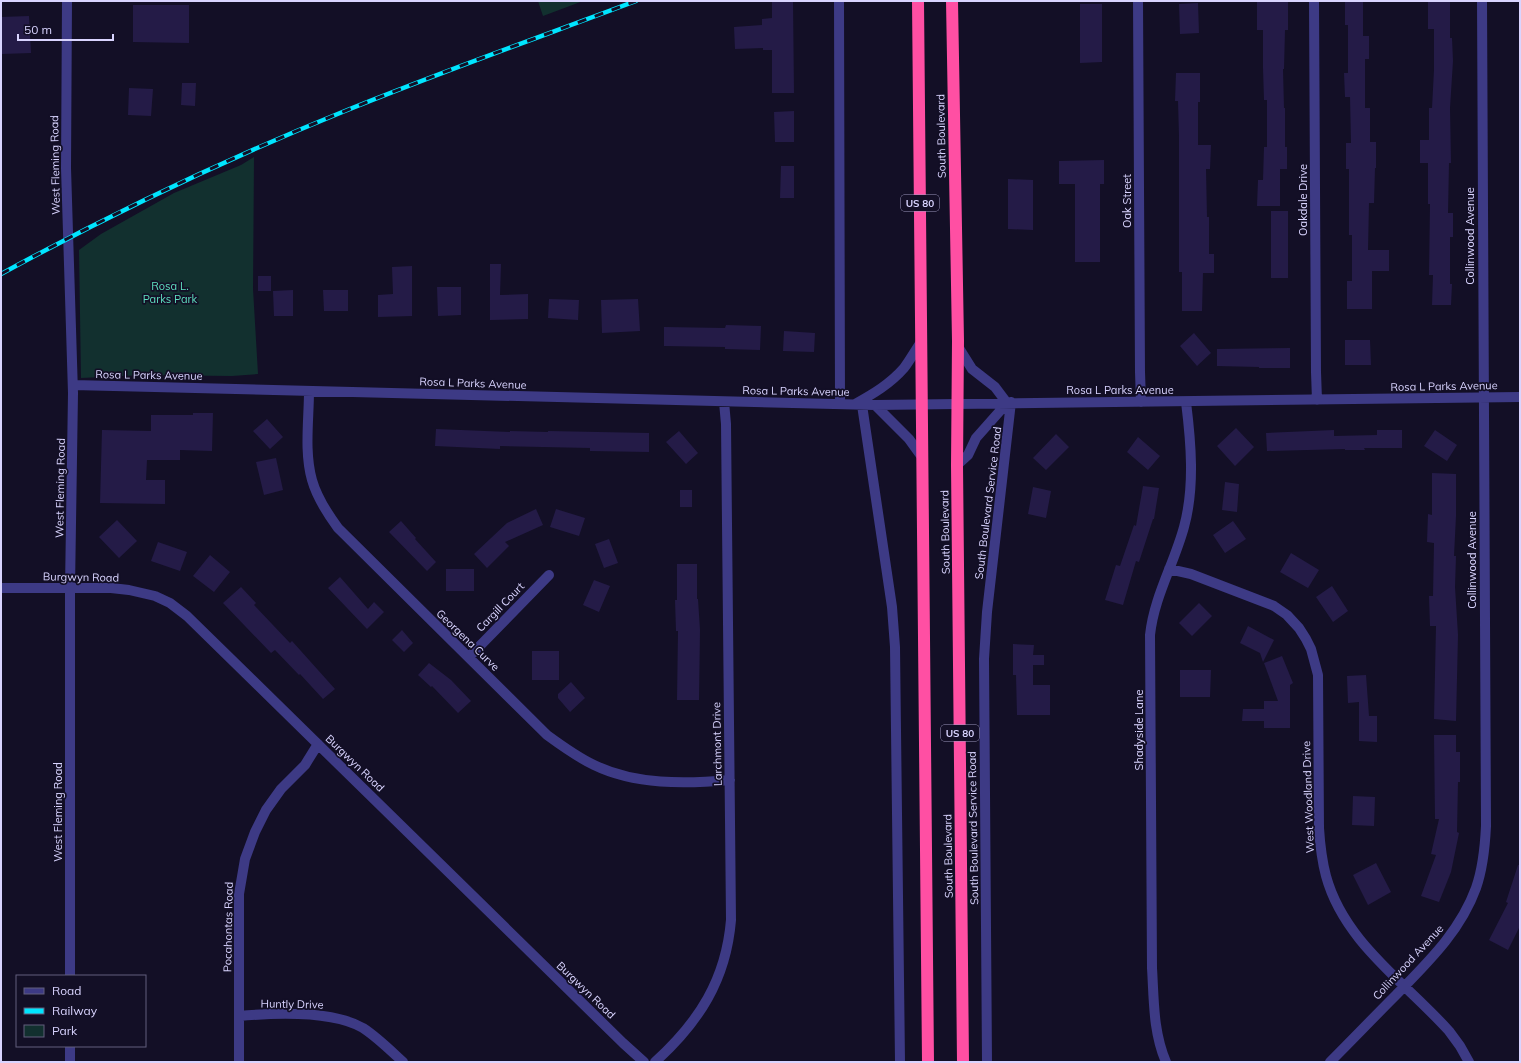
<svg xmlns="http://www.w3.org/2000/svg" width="1521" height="1063" viewBox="0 0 1521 1063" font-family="Mulish,sans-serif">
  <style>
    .green { fill: #12302f }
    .building { fill: #241b47 }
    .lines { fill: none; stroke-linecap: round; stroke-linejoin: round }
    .minor { stroke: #3d3a85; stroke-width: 10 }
    .highway { stroke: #ff4fa3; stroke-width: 12 }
    .rail-casing { stroke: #00e5ff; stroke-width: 4.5 }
    .rail { stroke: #130f26; stroke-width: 3; stroke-dasharray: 9; stroke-linecap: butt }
    .labels { text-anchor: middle; stroke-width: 3.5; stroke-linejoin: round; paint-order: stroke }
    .shield { fill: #130f26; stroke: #9e99be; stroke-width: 1 }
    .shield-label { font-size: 10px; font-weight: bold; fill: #d9d4ff }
    .street-label { font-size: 11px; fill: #d9d4ff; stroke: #130f26 }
    .park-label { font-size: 11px; fill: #5fe0c0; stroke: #130f26 }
  </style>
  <rect width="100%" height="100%" fill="#130f26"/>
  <!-- green -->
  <path class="green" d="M538,1H583L543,16Z
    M254,157L253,289L258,374L232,376L143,375L81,378L79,250L101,234L174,193L241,165Z"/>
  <!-- building -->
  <path class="building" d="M772,1H793L794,93H772V50H763V48L735,49L734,27L762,25V19L772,18Z
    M1428,1H1450V38H1452L1453,61L1450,108L1451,163H1449L1448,213H1453V237H1450V284H1452L1451,305H1432L1433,275H1429L1430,204H1428V163H1420V140H1429V108H1432L1434,70V29H1428Z
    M1257,2H1288V30H1285L1284,69H1283L1284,108H1285V147H1287V169H1280V206H1257L1258,180H1263L1264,147H1267V100H1264L1263,68V30H1257Z
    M1345,2H1363V36H1369V59H1365V108H1370V142H1376V168H1375L1374,203H1369L1368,250H1389V271H1372V309H1347V281H1352V235H1349V169H1346V143H1351L1350,97H1345L1344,73H1348V25H1345Z
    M1198,3L1199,33L1180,34L1179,4Z
    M1080,4H1102V62L1080,63Z
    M133,5H189V43L133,42Z
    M29,16L31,53L2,54L1,17Z
    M1176,73H1200V102H1198V145H1211L1210,169H1206L1207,217H1209V254H1214V273H1203L1202,311H1182V272H1179V136L1178,101H1175Z
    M182,83H196L195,106L181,105Z
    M129,88L153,89L151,116L128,115Z
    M794,111V142H775L774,112Z
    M1104,160V184H1100V262H1075V184H1059V161Z
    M781,166H794V198H780Z
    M1008,179L1033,180V230L1008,229Z
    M1271,211H1288V278H1271Z
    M490,264H501L500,295L528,294V319L490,320Z
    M412,266V316L378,317V295L393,294L392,267Z
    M258,276H271V291H258Z
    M437,287H461V315L438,316Z
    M293,290V316H274L273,291Z
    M323,290H348V311H324Z
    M549,299L579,300L578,320L548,318Z
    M638,299L640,331L602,333L601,300Z
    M726,325L761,326L760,350L725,349V347L664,346V327L725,328Z
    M784,331L815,333L814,352L783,351Z
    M1194,333L1211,353L1197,366L1180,346Z
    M1345,340H1370L1371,365H1345Z
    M1290,348V368H1259V367L1217,366V349Z
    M193,413H213L212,451L180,450V460H147L146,480H165V504L100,503L102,430L151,431V415H193Z
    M267,419L283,437L270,449L253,431Z
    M1236,428L1254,447L1235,466L1217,446Z
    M436,429L510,432V431L548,432V431L649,433V452L590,451V448L500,446V449L435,446Z
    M1334,430V436L1377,435V430H1402V448H1364L1365,450H1345V449L1267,451L1266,433Z
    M1435,430L1457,445L1447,461L1424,446Z
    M679,431L698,453L686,464L666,442Z
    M1056,434L1069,447L1046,470L1033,458Z
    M1138,437L1160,456L1148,470L1127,452Z
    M276,458L283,490L264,495L256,462Z
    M1432,473L1456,474V516L1454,556H1456L1455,587L1458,635L1456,721L1434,719L1436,626H1430L1429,596H1433L1434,543L1427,542L1428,514L1432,515Z
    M1225,482L1239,484L1237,512L1222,510Z
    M1143,486L1159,488L1154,519H1153L1139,562L1136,561L1123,605L1105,600L1116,565L1120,566L1134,525L1136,526Z
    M1033,487L1051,491L1046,518L1028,514Z
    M680,490H692V507H680Z
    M536,509L543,525L505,542L509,546L487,568L474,554L507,523Z
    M556,509L585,518L579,536L550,527Z
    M117,520L137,541L119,558L99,537Z
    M401,521L416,538L415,539L436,562L427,571L389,532Z
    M1233,521L1246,539L1225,553L1213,535Z
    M609,539L618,563L604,568L595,544Z
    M158,542L187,552L180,571L151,561Z
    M1291,553L1319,570L1308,588L1280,572Z
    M210,555L230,572L214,592L193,576Z
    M677,564H697V599H698L700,630L699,700H677L678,631H676L675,600H677Z
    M446,569H474V591H446Z
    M340,577L368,609L374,602L384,612L367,629L328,588Z
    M594,580L610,586L599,612L583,605Z
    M1332,586L1348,611L1333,622L1316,597Z
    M241,587L256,603L254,605L290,643L292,641L335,689L323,699L300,674L299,675L275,650L271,653L223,603Z
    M1199,603L1212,616L1192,636L1179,623Z
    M1248,626L1274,640L1263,662L1260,653L1240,643Z
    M402,630L413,643L404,652L392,640Z
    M1013,644L1034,645L1033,655H1044V665H1033V685H1050V715H1017L1016,675H1013Z
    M532,651H559V680H532Z
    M1282,656L1293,683L1290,685V728H1264V721H1242L1243,709H1264V701H1278L1264,663Z
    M429,663L451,680L471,701L458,713L432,686L431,687L418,675Z
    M1180,670H1211L1210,697H1180Z
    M1366,675L1369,716H1377V742L1359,741V702L1348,703L1347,676Z
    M571,682L585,698L570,712L558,698V694Z
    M1434,735H1456V752H1460V782H1458L1457,832L1459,833L1451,872L1439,902L1421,896L1436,855L1431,854L1439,819H1435Z
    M1353,796L1375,797L1374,826L1352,825Z
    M1376,863L1391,892L1368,905L1353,875Z
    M1518,865H1520V926L1508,950L1489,940L1508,903L1506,902Z"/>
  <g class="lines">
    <!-- minor -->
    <path class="minor" d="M67,1L66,168L73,393L70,588V976
      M839,1L840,404
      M1138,1L1140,372L1141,402
      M1314,1L1316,372L1317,400
      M73,385L875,405L1520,397
      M309,391C309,419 304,452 312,480C317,498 327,513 338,528L547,735C562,746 577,757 594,765C635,785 685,784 730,780
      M855,404C873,394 890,384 904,368C910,360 915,351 921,342
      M862,405L892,607L895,647L900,1062
      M875,405L909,439L922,457
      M957,465L968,455L976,438L1007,403L995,387L972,369L957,345
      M1169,569L1191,574L1274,606L1287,615L1299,628L1306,639L1311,649L1318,675L1319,828C1320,844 1322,861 1326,876C1344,942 1405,982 1449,1031L1460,1046L1469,1062
      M1,588H111L129,590L155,596L170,603L187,616L623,1043L644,1062
      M469,657L549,575
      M239,1016C274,1013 332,1010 363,1028C377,1037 390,1050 403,1062
      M70,1062V1046
      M239,1062V894L245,859L255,832L266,810L281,789L305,765L318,744
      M655,1062C699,1022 726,980 731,920L726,424L724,402
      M987,1062L984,659L987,612L1011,402
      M1166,1062C1153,1032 1154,1000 1152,968L1150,635C1154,597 1174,564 1184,527C1195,487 1191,442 1186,402
      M1330,1062C1352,1040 1374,1017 1396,995C1427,963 1460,932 1476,888C1483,868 1485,847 1486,826L1482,1"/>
    <!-- highway -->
    <path class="highway" d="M918,1L928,1062
      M952,1L958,341L957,465L963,1062"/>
    <!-- rail casing -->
    <g class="rail-casing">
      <path id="rail" d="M1,274C111,214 224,160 340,113C438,73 537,38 636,1"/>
    </g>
    <!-- rail -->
    <use href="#rail" class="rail"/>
  </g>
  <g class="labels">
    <!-- shield labels -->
    <g class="shield">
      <rect x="901" y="195" width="38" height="16" rx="3"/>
      <rect x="941" y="725" width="38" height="16" rx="3"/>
    </g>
    <g class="shield-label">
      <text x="920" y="207">US 80</text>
      <text x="960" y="737">US 80</text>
    </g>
    <!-- street labels -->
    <g class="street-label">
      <text transform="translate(941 136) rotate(-91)" y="4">South Boulevard</text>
      <text transform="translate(55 165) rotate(-91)" y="4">West Fleming Road</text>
      <text transform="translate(1303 200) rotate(-90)" y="4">Oakdale Drive</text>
      <text transform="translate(1127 201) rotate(-90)" y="4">Oak Street</text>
      <text transform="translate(1470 236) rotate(-90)" y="4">Collinwood Avenue</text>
      <text transform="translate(149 375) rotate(1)" y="4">Rosa L Parks Avenue</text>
      <text transform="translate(473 383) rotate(2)" y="4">Rosa L Parks Avenue</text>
      <text transform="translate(1444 386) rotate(-1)" y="4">Rosa L Parks Avenue</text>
      <text x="1120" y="394">Rosa L Parks Avenue</text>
      <text transform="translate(796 391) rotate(1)" y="4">Rosa L Parks Avenue</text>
      <text transform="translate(60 488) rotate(-89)" y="4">West Fleming Road</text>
      <text transform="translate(988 503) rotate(-83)" y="4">South Boulevard Service Road</text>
      <text transform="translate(945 532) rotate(-91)" y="4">South Boulevard</text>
      <text transform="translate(1472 560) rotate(-90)" y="4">Collinwood Avenue</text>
      <text transform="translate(81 577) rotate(1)" y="4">Burgwyn Road</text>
      <text transform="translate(500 607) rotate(-46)" y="4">Cargill Court</text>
      <text transform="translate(468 640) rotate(44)" y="4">Georgena Curve</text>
      <text transform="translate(1139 730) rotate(-90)" y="4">Shadyside Lane</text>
      <text transform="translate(717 744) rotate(-91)" y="4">Larchmont Drive</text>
      <text transform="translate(355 763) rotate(44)" y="4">Burgwyn Road</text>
      <text transform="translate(1308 797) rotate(-92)" y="4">West Woodland Drive</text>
      <text transform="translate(58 812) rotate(-90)" y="4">West Fleming Road</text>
      <text transform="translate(973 828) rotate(-91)" y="4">South Boulevard Service Road</text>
      <text transform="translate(948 856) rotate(-91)" y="4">South Boulevard</text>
      <text transform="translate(228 927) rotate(-89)" y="4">Pocahontas Road</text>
      <text transform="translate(1408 962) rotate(-47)" y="4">Collinwood Avenue</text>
      <text transform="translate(586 990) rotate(44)" y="4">Burgwyn Road</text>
      <text transform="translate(292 1004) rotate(1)" y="4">Huntly Drive</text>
    </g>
    <!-- park labels -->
    <g class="park-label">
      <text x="170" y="290">Rosa L.<tspan x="170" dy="13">Parks Park</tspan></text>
    </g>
  </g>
  <!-- border -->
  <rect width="1521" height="1063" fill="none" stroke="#d9d4ff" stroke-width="4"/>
  <!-- legend -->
  <rect x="16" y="975" width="130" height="72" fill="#130f26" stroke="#625e7d"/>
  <rect x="24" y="988" width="20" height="6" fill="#3d3a85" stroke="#625e7d"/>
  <text x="52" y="995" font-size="12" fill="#d9d4ff">Road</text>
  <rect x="24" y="1008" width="20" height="6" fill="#00e5ff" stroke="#625e7d"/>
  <text x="52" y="1015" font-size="12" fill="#d9d4ff">Railway</text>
  <rect x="24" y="1025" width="20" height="12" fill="#12302f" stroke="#625e7d"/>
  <text x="52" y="1035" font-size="12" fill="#d9d4ff">Park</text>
  <!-- scale -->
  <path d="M18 34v6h95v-6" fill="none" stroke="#d9d4ff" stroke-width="2"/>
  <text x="24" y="34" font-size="12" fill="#d9d4ff" stroke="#130f26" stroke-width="3" paint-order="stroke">50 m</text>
</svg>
